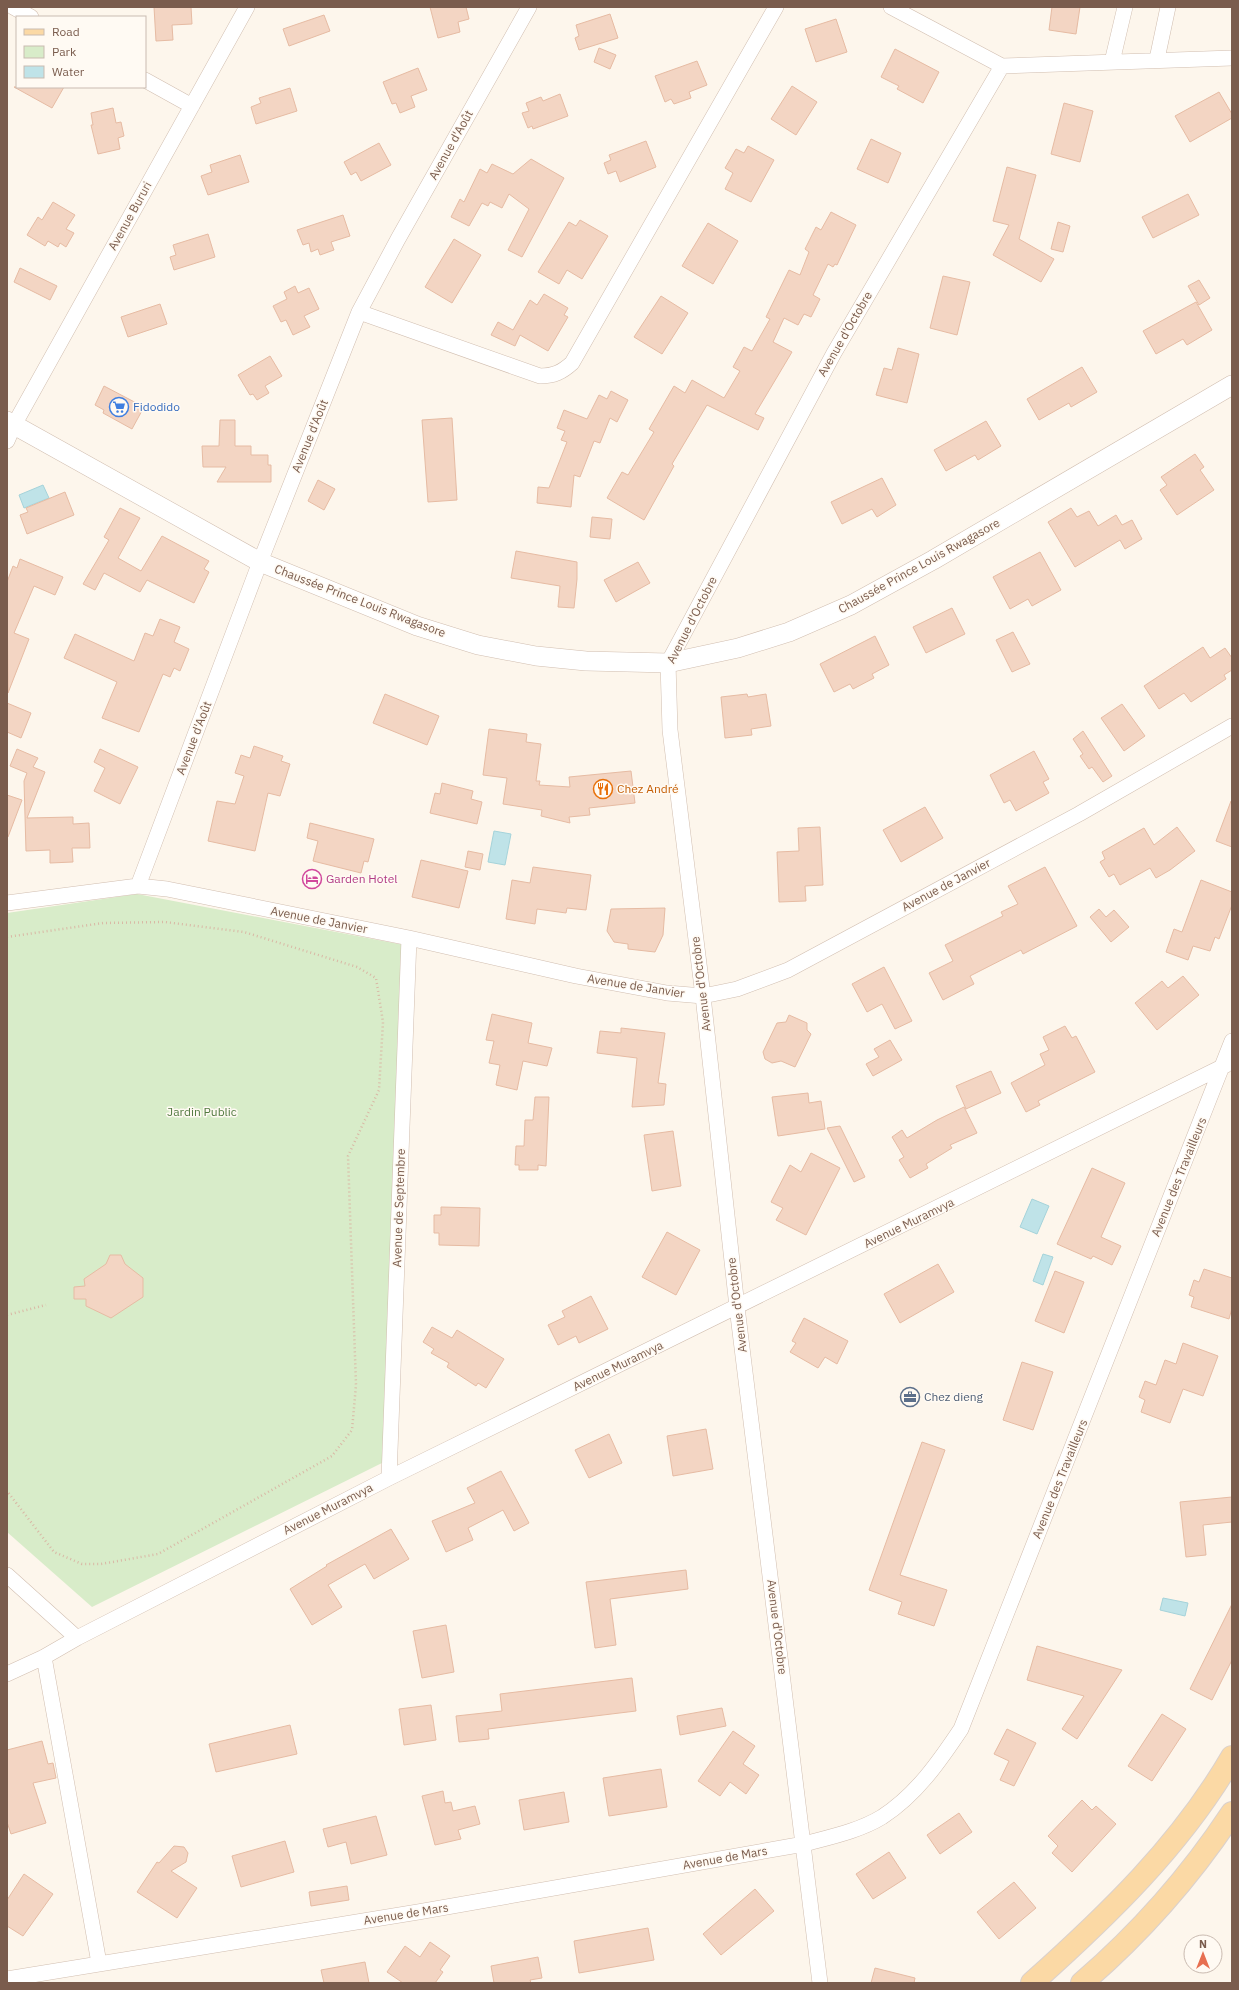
<svg xmlns="http://www.w3.org/2000/svg" width="1239" height="1990" viewBox="0 0 1239 1990" font-family="'IBM Plex Sans',sans-serif">
  <style>
    .green { fill: #d8ecc9 }
    .water { fill: #bfe3e8; stroke: #a5d3da }
    .building { fill: #f3d5c3; stroke: #e6bba3 }
    .lines { fill: none; stroke-linecap: round; stroke-linejoin: round }
    .minor-casing { stroke: #d1beb0; stroke-width: 16 }
    .tertiary-casing { stroke: #d1beb0; stroke-width: 20 }
    .primary-casing { stroke: #dad1cd; stroke-width: 24 }
    .path { stroke: #d9b8a5; stroke-width: 2.5; stroke-dasharray: 1 3; stroke-linecap: butt }
    .minor { stroke: #fff; stroke-width: 15 }
    .tertiary { stroke: #fff; stroke-width: 19 }
    .primary { stroke: #fbd9a5; stroke-width: 22 }
    .labels { text-anchor: middle; stroke-width: 3; stroke-linejoin: round; paint-order: stroke }
    .street-label { font-size: 12px; fill: #7a5c4d; stroke: #fffaf3 }
    .shop-label { font-size: 12px; fill: #366cbe; stroke: #fffaf3; text-anchor: start }
    .food-label { font-size: 12px; fill: #c56008; stroke: #fffaf3; text-anchor: start }
    .hotel-label { font-size: 12px; fill: #b23c85; stroke: #fffaf3; text-anchor: start }
    .park-label { font-size: 12px; fill: #537a41; stroke: #fffaf3 }
    .service-label { font-size: 12px; fill: #4e5e75; stroke: #fffaf3; text-anchor: start }
  </style>
  <rect width="100%" height="100%" fill="#fdf6ec"/>
  <!-- green -->
  <path class="green" d="M137,894L404,945L384,1462L92,1607L7,1532V913Z"/>
  <!-- water -->
  <path class="water" d="M43,485L49,498L24,508L19,495Z
    M494,831L511,834L505,865L488,862Z
    M1032,1199L1049,1206L1037,1234L1020,1227Z
    M1043,1254L1053,1257L1043,1285L1033,1281Z
    M1163,1598L1188,1603L1185,1616L1160,1610Z"/>
  <!-- building -->
  <path class="building" d="M154,7H191L192,24L172,25L173,40L156,41Z
    M430,7H466L469,19L458,22L460,32L438,38Z
    M1052,7H1080L1076,34L1049,30Z
    M610,14L618,38L579,50L575,38L579,36L576,25Z
    M324,15L330,31L289,46L283,29Z
    M836,19L847,52L816,62L805,29Z
    M599,48L616,55L610,69L594,62Z
    M895,49L939,72L923,103L897,89L899,86L881,77Z
    M697,61L707,85L689,92L691,98L674,104L671,99L665,102L655,76Z
    M418,68L427,90L411,96L415,107L400,113L396,103L392,104L383,82Z
    M792,86L817,102L796,135L771,119Z
    M14,87H64L52,108Z
    M290,88L297,111L256,124L251,107L261,103L259,98Z
    M1219,92L1232,114V118L1190,142L1175,116Z
    M560,94L568,116L533,129L532,126L528,128L522,113L529,111L526,103L541,97L543,101Z
    M1064,103L1093,111L1080,162L1051,154Z
    M113,108L116,123L121,122L124,136L118,138L120,149L98,154L91,125H93L91,113Z
    M871,139L901,153L888,183L857,169Z
    M646,141L656,167L620,182L616,171L608,174L604,163L611,160L609,155Z
    M379,143L391,165L361,181L356,172L351,175L344,162Z
    M748,146L774,160L751,202L725,189L733,173L725,168L736,149L744,153Z
    M240,155L249,182L208,195L201,176L212,172L210,165Z
    M531,159L564,178L522,257L508,250L529,209L509,194L502,208L490,202L488,206L482,203L469,226L451,217L460,199L464,202L480,169L487,173L492,164L513,174Z
    M1007,167L1036,175L1019,239L1054,259L1041,282L993,255L1009,225L993,221Z
    M1188,194L1199,215L1153,238L1142,217Z
    M53,202L75,215L66,229L74,233L66,247L60,243L58,247L48,241L45,246L27,235L38,217L42,220Z
    M831,212L856,225L837,265L835,264L833,267L828,264L813,295L820,299L811,317L804,314L798,325L784,318L773,342L792,352L755,414L764,418L758,430L707,405L672,464L674,466L644,520L607,498L622,472L628,475L654,432L649,429L674,386L685,393L692,380L724,398L740,371L733,367L744,347L752,351L770,319L766,317L789,270L800,275L809,252L805,249L816,227L821,230Z
    M343,215L350,236L331,242L334,250L320,255L318,249L311,252L309,243L303,245L297,230Z
    M580,220L608,236L582,279L567,270L559,284L538,272L569,222L576,226Z
    M1058,222L1070,226L1063,252L1051,249Z
    M708,223L738,241L713,284L682,266Z
    M208,234L215,257L174,270L170,257L176,255L173,245Z
    M454,239L481,255L452,303L425,287Z
    M20,268L57,286L50,300L14,282Z
    M943,276L970,282L957,335L930,328Z
    M1199,280L1210,298L1199,305L1188,286Z
    M295,286L298,293L309,288L319,309L304,316L310,327L293,335L286,320L281,322L273,306L287,299L284,292Z
    M544,294L568,308L564,315L568,317L548,351L520,335L515,346L491,335L498,322L513,330L530,300L537,305Z
    M661,296L688,313L662,354L634,337Z
    M1196,302L1212,330L1187,345L1183,339L1156,354L1143,331Z
    M160,304L167,324L128,337L121,317Z
    M898,348L919,354L907,403L876,395L884,368L892,370Z
    M270,356L282,376L265,386L269,393L257,400L253,394L250,395L238,375Z
    M1082,367L1097,392L1071,407L1069,403L1039,420L1027,399Z
    M104,386L144,407L132,429L103,413L104,410L95,405Z
    M611,391L628,400L617,422L610,418L600,443L594,441L580,477L574,475L571,507L537,503L538,487L549,488L567,442L561,440L565,431L557,428L564,410L587,419L599,395L607,399Z
    M452,418L457,500L428,502L422,420Z
    M220,420H235V446H251V455H268V465H271V482H217L226,467H203L202,446H219Z
    M986,421L1001,446L978,460L975,455L946,471L934,450Z
    M1195,454L1204,467L1200,470L1214,490L1177,515L1160,490L1167,485L1161,477Z
    M882,478L896,505L877,517L872,509L842,524L831,502Z
    M318,480L335,489L324,510L308,501Z
    M65,492L74,515L27,534L20,515L28,512L26,508Z
    M120,508L140,518L118,558L141,571L162,536L209,561L204,569L209,572L194,603L147,580L140,592L104,573L95,590L83,584L109,540L104,537Z
    M1071,508L1077,517L1089,511L1098,526L1116,515L1122,525L1132,520L1142,539L1125,549L1120,540L1075,567L1048,522Z
    M592,517L612,519L610,539L590,537Z
    M516,551L577,562V579L574,608L558,607L560,586L511,578Z
    M1040,552L1061,590L1032,606L1028,599L1010,609L993,577Z
    M20,559L63,577L55,595L34,586L14,633L29,639L8,693L7,582L13,566L17,568Z
    M638,562L650,583L616,602L604,580Z
    M952,608L965,634L926,653L913,627Z
    M160,619L180,627L174,642L189,649L180,671L174,668L170,677L163,674L139,732L102,718L117,682L64,658L75,634L134,661L145,633L153,636Z
    M1013,632L1030,664L1012,672L996,640Z
    M875,636L889,665L872,674L874,678L853,689L850,684L834,692L820,664Z
    M1203,647L1210,658L1225,648L1232,658V670L1224,675L1226,679L1191,702L1184,693L1159,709L1144,686Z
    M385,694L439,716L427,745L373,723Z
    M747,694L748,697L766,694L771,726L751,729L752,735L725,738L721,697Z
    M7,703L31,713L21,738L7,732Z
    M1122,704L1145,736L1124,751L1101,718Z
    M489,729L527,734L526,742L541,744L536,781H540L539,785L570,787L569,777L631,771L635,803L589,808L590,815L569,817L570,823L541,816L542,810L503,804L507,778L483,775Z
    M1083,731L1112,776L1103,782L1092,767L1089,769L1080,756L1083,754L1073,739Z
    M254,746L283,756L281,761L290,764L280,796L268,793L255,851L208,841L217,801L235,804L244,776L235,773L241,755L250,758Z
    M17,749L38,758L33,767L45,772L27,818L73,817V824L89,823L90,848H72L73,862L50,863V850L26,851L24,781L27,773L10,766Z
    M100,749L138,767L120,804L94,791L105,768L94,762Z
    M1034,751L1049,779L1043,782L1049,793L1016,811L1010,800L1004,803L990,775Z
    M442,783L473,791L471,799L482,802L477,824L430,813L435,793L440,794Z
    M7,795L22,800L8,837H7Z
    M1231,801H1232V847L1216,841Z
    M925,807L943,838L901,862L883,830Z
    M310,823L374,839L368,862L364,861L361,873L313,861L318,841L307,838Z
    M820,827L823,885L805,886L806,901L779,902L777,852L799,851L798,828Z
    M1177,827L1195,851L1170,870L1156,878L1150,868L1120,885L1114,874L1109,877L1100,862L1105,859L1102,852L1144,828L1154,845Z
    M468,851L483,854L480,870L465,867Z
    M421,860L468,871L459,908L412,897Z
    M533,867L591,875L586,910L567,908L566,913L537,909L535,924L506,919L512,880L530,883Z
    M1045,867L1077,926L1023,954L1021,950L970,976L974,984L943,1000L929,973L953,961L945,945L1003,916L1001,912L1018,904L1008,886Z
    M1201,880L1232,892V905L1219,939L1215,937L1210,951L1193,946L1188,960L1166,952L1174,929L1182,932Z
    M665,908L663,935L655,952L628,949V944L614,942L607,931L611,909Z
    M1099,909L1106,917L1114,910L1129,927L1111,942L1090,917Z
    M884,967L912,1021L895,1029L882,1004L867,1012L852,984Z
    M1183,976L1199,995L1157,1030L1135,1003L1162,981L1168,988Z
    M492,1014L532,1023L528,1043L552,1048L547,1066L523,1061L517,1090L496,1085L500,1065L489,1063L494,1041L486,1040Z
    M789,1015L807,1023V1030L811,1034L795,1067L781,1061L772,1063L765,1059L763,1052L777,1023L786,1022Z
    M1065,1026L1072,1038L1076,1036L1095,1072L1038,1101L1040,1105L1026,1112L1011,1083L1045,1065L1040,1054L1049,1050L1043,1037Z
    M621,1028L665,1033L658,1083L666,1084L664,1105L632,1107L637,1058L597,1053L600,1031L621,1033Z
    M890,1040L902,1060L873,1076L866,1064L879,1057L874,1049Z
    M991,1071L1001,1093L966,1109L956,1086Z
    M808,1093L809,1103L821,1101L825,1129L778,1136L772,1097Z
    M535,1097H549L546,1166L538,1165V1170H519V1165H515L516,1146H524L525,1120H533Z
    M964,1107L977,1133L950,1145L952,1148L926,1164L928,1168L910,1178L899,1160L904,1157L892,1137L902,1130L907,1138L937,1120Z
    M840,1126L865,1177L854,1182L827,1128Z
    M673,1131L681,1186L652,1191L644,1135Z
    M811,1153L840,1168L806,1235L776,1220L783,1208L771,1202L790,1165L801,1172Z
    M1092,1168L1125,1183L1101,1237L1121,1246L1112,1265L1093,1256L1091,1259L1057,1244Z
    M441,1207L480,1208L479,1246L439,1245V1233H434V1215H441Z
    M667,1232L700,1250L676,1295L642,1277Z
    M110,1255H121L125,1264L143,1278V1297L111,1318L86,1306V1299H74V1287L85,1286L84,1279L106,1264Z
    M938,1264L954,1292L900,1323L884,1294Z
    M1204,1269L1232,1278V1308L1229,1319L1191,1307L1194,1297L1189,1295L1194,1280L1199,1282Z
    M1055,1271L1084,1282L1064,1333L1035,1321Z
    M591,1296L608,1329L579,1343L576,1336L558,1345L548,1325L565,1317L562,1311Z
    M804,1318L848,1341L837,1364L825,1357L818,1368L790,1352L796,1343L792,1341Z
    M432,1327L452,1338L457,1330L504,1359L486,1388L478,1383L476,1386L447,1367L449,1363L431,1353L434,1349L423,1342Z
    M1183,1343L1218,1356L1203,1396L1183,1389L1170,1423L1141,1412L1145,1400L1139,1397L1145,1381L1156,1385L1165,1360L1176,1364Z
    M1022,1362L1053,1372L1033,1430L1003,1420Z
    M706,1429L713,1469L673,1476L667,1436Z
    M609,1434L622,1463L589,1478L575,1450Z
    M922,1442L945,1450L900,1575L947,1590L934,1626L898,1614L902,1602L869,1590Z
    M501,1471L529,1523L514,1531L503,1510L468,1528L473,1540L446,1552L432,1521L475,1503L467,1488Z
    M1232,1497V1522L1203,1525L1206,1555L1186,1557L1180,1502Z
    M391,1529L409,1559L374,1579L365,1564L328,1585L342,1607L312,1625L290,1589L327,1566L326,1565Z
    M686,1570L688,1589L610,1599L616,1645L595,1648L586,1582Z
    M1232,1604V1660L1212,1700L1190,1689Z
    M446,1625L454,1672L422,1678L413,1631Z
    M1037,1646L1122,1670L1077,1739L1062,1729L1084,1696L1027,1680Z
    M632,1678L636,1711L488,1729L489,1739L459,1742L456,1716L502,1711L500,1694Z
    M431,1705L436,1740L404,1745L399,1709Z
    M722,1708L726,1726L680,1735L677,1716Z
    M1162,1714L1186,1729L1152,1781L1128,1766Z
    M290,1725L297,1754L216,1772L209,1744Z
    M1007,1729L1036,1743L1014,1786L1000,1780L1009,1761L994,1754Z
    M733,1731L755,1746L743,1764L759,1775L746,1794L730,1782L720,1796L698,1781Z
    M42,1741L48,1764L53,1763L56,1778L33,1783L46,1823L11,1834L7,1822V1750Z
    M661,1769L667,1807L609,1816L603,1778Z
    M443,1791L445,1803L451,1802L453,1811L475,1806L480,1824L458,1830L461,1839L435,1845L422,1796Z
    M564,1792L569,1822L524,1830L519,1800Z
    M1082,1800L1092,1810L1096,1806L1116,1824L1072,1872L1052,1853L1058,1846L1048,1836Z
    M959,1813L972,1832L940,1854L927,1835Z
    M376,1816L387,1855L351,1864L346,1842L328,1847L323,1829Z
    M285,1841L294,1872L241,1887L232,1856Z
    M174,1846L184,1847L188,1853L186,1862L171,1871L197,1888L177,1918L137,1892L157,1862L159,1863Z
    M889,1852L906,1878L873,1899L856,1874Z
    M24,1874L53,1894L23,1936L7,1926V1900Z
    M1014,1882L1036,1908L999,1939L977,1912Z
    M347,1886L349,1900L311,1906L309,1892Z
    M755,1889L774,1911L721,1955L703,1934Z
    M648,1928L654,1960L579,1973L574,1941Z
    M430,1942L450,1956L440,1970L443,1972L435,1983H403L387,1972L405,1946L420,1957Z
    M538,1957L542,1978L530,1980L531,1983H494L491,1966Z
    M365,1962L369,1983H324L321,1970Z
    M875,1968L915,1978L914,1983H871Z"/>
  <g class="lines">
    <!-- minor casing -->
    <g class="minor-casing">
      <path id="minor" d="M13,7L31,17
        M891,7L1002,66
        M1157,59L1168,7
        M1112,62L1125,7
        M1002,66L1232,58
        M145,80L192,106
        M359,312L540,376C554,376 562,372 572,363L776,7
        M7,441L14,425L247,7
        M138,886L260,562L359,312L398,239L529,7
        M7,903L138,886L167,889L409,938L576,976L667,993L703,996L737,989L788,970L1079,814L1232,726
        M389,1478L409,938
        M7,1575L77,1638
        M44,1657L99,1963
        M7,1674L44,1657L77,1638L389,1478L1226,1065
        M7,1979L418,1912L804,1844C830,1837 859,1831 882,1817C916,1795 939,1762 961,1729L1232,1041
        M820,1983L737,1307L703,996L670,730L668,663L834,353L1002,66"/>
    </g>
    <!-- tertiary casing -->
    <g class="tertiary-casing">
      <path id="tertiary" d="M7,421L260,562L417,626L478,645L536,656L586,661L668,663L738,648L789,632L851,605L933,560L1232,385"/>
    </g>
    <!-- primary casing -->
    <g class="primary-casing">
      <path id="primary" d="M1032,1983C1107,1916 1181,1845 1232,1757
        M1082,1983C1139,1934 1191,1875 1232,1813"/>
    </g>
    <!-- path -->
    <path class="path" d="M7,937L103,923L165,922L244,932L357,967L376,978L383,1022L379,1090L348,1156L356,1385L352,1430L332,1456L158,1554L101,1564H82L54,1552L7,1491
      M7,1315L46,1305"/>
    <!-- minor -->
    <use href="#minor" class="minor"/>
    <!-- tertiary -->
    <use href="#tertiary" class="tertiary"/>
    <!-- primary -->
    <use href="#primary" class="primary"/>
  </g>
  <!-- icons -->
  <defs>
    <g id="supermarket-ring" transform="scale(1)"><circle r="9.5" fill="#fffaf3" stroke="#3f7fe0" stroke-width="1.5"/><path d="M-6-5.5h2.5l.6 2H6L4.5 2H-2.5L-4.4-4H-6ZM-1.5 3.2a1.3 1.3 0 1 0 .1 0ZM3 3.2a1.3 1.3 0 1 0 .1 0Z" fill="#3f7fe0"/></g>
    <g id="restaurant-ring" transform="scale(1)"><circle r="9.5" fill="#fffaf3" stroke="#e8710a" stroke-width="1.5"/><path d="M-5-6h1v4h1v-4h1v4h1v-4h1v5L-1.5 .5V6h-2V.5L-5-1ZM5-6V6H3V1.5H1.5Q1.5-4 5-6Z" fill="#e8710a"/></g>
    <g id="hotel-ring" transform="scale(1)"><circle r="9.5" fill="#fffaf3" stroke="#d1479c" stroke-width="1.5"/><path d="M-6-4.5h1.5V1H6V5H4.5V3h-9V5H-6ZM-4 0a1.8 1.8 0 1 1 3.6 0ZM.5 0V-2.5h3Q6-2.5 6 0Z" fill="#d1479c"/></g>
    <g id="office-ring" transform="scale(1)"><circle r="9.5" fill="#fffaf3" stroke="#5c6f8a" stroke-width="1.5"/><path d="M-6-3h4V-5.5h4V-3h4V5H-6ZM-1-4.5V-3h2v-1.5ZM-6 0V1H6V0Z" fill="#5c6f8a"/></g>
  </defs>
  <g fill-rule="evenodd">
    <use href="#supermarket-ring" x="119" y="407"/>
    <use href="#restaurant-ring" x="603" y="789"/>
    <use href="#hotel-ring" x="312" y="879"/>
    <use href="#office-ring" x="910" y="1397"/>
  </g>
  <g class="labels">
    <!-- street labels -->
    <g class="street-label">
      <text transform="translate(451 145) rotate(-61)" y="4">Avenue d'Août</text>
      <text transform="translate(130 216) rotate(-61)" y="4">Avenue Bururi</text>
      <text transform="translate(845 334) rotate(-60)" y="4">Avenue d'Octobre</text>
      <text transform="translate(310 436) rotate(-68)" y="4">Avenue d'Août</text>
      <text transform="translate(919 566) rotate(-29)" y="4">Chaussée Prince Louis Rwagasore</text>
      <text transform="translate(360 601) rotate(21)" y="4">Chaussée Prince Louis Rwagasore</text>
      <text transform="translate(692 620) rotate(-63)" y="4">Avenue d'Octobre</text>
      <text transform="translate(194 738) rotate(-69)" y="4">Avenue d'Août</text>
      <text transform="translate(946 885) rotate(-28)" y="4">Avenue de Janvier</text>
      <text transform="translate(319 920) rotate(11)" y="4">Avenue de Janvier</text>
      <text transform="translate(701 984) rotate(-97)" y="4">Avenue d'Octobre</text>
      <text transform="translate(636 986) rotate(9)" y="4">Avenue de Janvier</text>
      <text transform="translate(1179 1177) rotate(-68)" y="4">Avenue des Travailleurs</text>
      <text transform="translate(399 1208) rotate(-88)" y="4">Avenue de Septembre</text>
      <text transform="translate(909 1223) rotate(-26)" y="4">Avenue Muramvya</text>
      <text transform="translate(737 1305) rotate(-97)" y="4">Avenue d'Octobre</text>
      <text transform="translate(618 1366) rotate(-26)" y="4">Avenue Muramvya</text>
      <text transform="translate(1060 1479) rotate(-68)" y="4">Avenue des Travailleurs</text>
      <text transform="translate(328 1509) rotate(-27)" y="4">Avenue Muramvya</text>
      <text transform="translate(777 1627) rotate(83)" y="4">Avenue d'Octobre</text>
      <text transform="translate(725 1858) rotate(-10)" y="4">Avenue de Mars</text>
      <text transform="translate(406 1914) rotate(-9)" y="4">Avenue de Mars</text>
    </g>
    <!-- shop labels -->
    <g class="shop-label">
      <text x="133" y="411">Fidodido</text>
    </g>
    <!-- food labels -->
    <g class="food-label">
      <text x="617" y="793">Chez André</text>
    </g>
    <!-- hotel labels -->
    <g class="hotel-label">
      <text x="326" y="883">Garden Hotel</text>
    </g>
    <!-- park labels -->
    <g class="park-label">
      <text x="202" y="1116">Jardin Public</text>
    </g>
    <!-- service labels -->
    <g class="service-label">
      <text x="924" y="1401">Chez dieng</text>
    </g>
  </g>
  <!-- border -->
  <rect width="1239" height="1990" fill="none" stroke="#7a5c4d" stroke-width="16"/>
  <!-- legend -->
  <rect x="16" y="16" width="130" height="72" fill="#fffaf3" stroke="#cabbb1"/>
  <rect x="24" y="29" width="20" height="6" fill="#fbd9a5" stroke="#cabbb1"/>
  <text x="52" y="36" font-size="12" fill="#7a5c4d">Road</text>
  <rect x="24" y="46" width="20" height="12" fill="#d8ecc9" stroke="#cabbb1"/>
  <text x="52" y="56" font-size="12" fill="#7a5c4d">Park</text>
  <rect x="24" y="66" width="20" height="12" fill="#bfe3e8" stroke="#cabbb1"/>
  <text x="52" y="76" font-size="12" fill="#7a5c4d">Water</text>
  <!-- north arrow -->
  <g transform="translate(1203 1954)"><circle r="19" fill="#fffaf3" stroke="#cabbb1"/>
  <path d="M0-3L7 15L0 10L-7 15Z" fill="#e76f51"/>
  <text y="-6" font-size="11" font-weight="bold" text-anchor="middle" fill="#7a5c4d">N</text>
  </g>
</svg>
